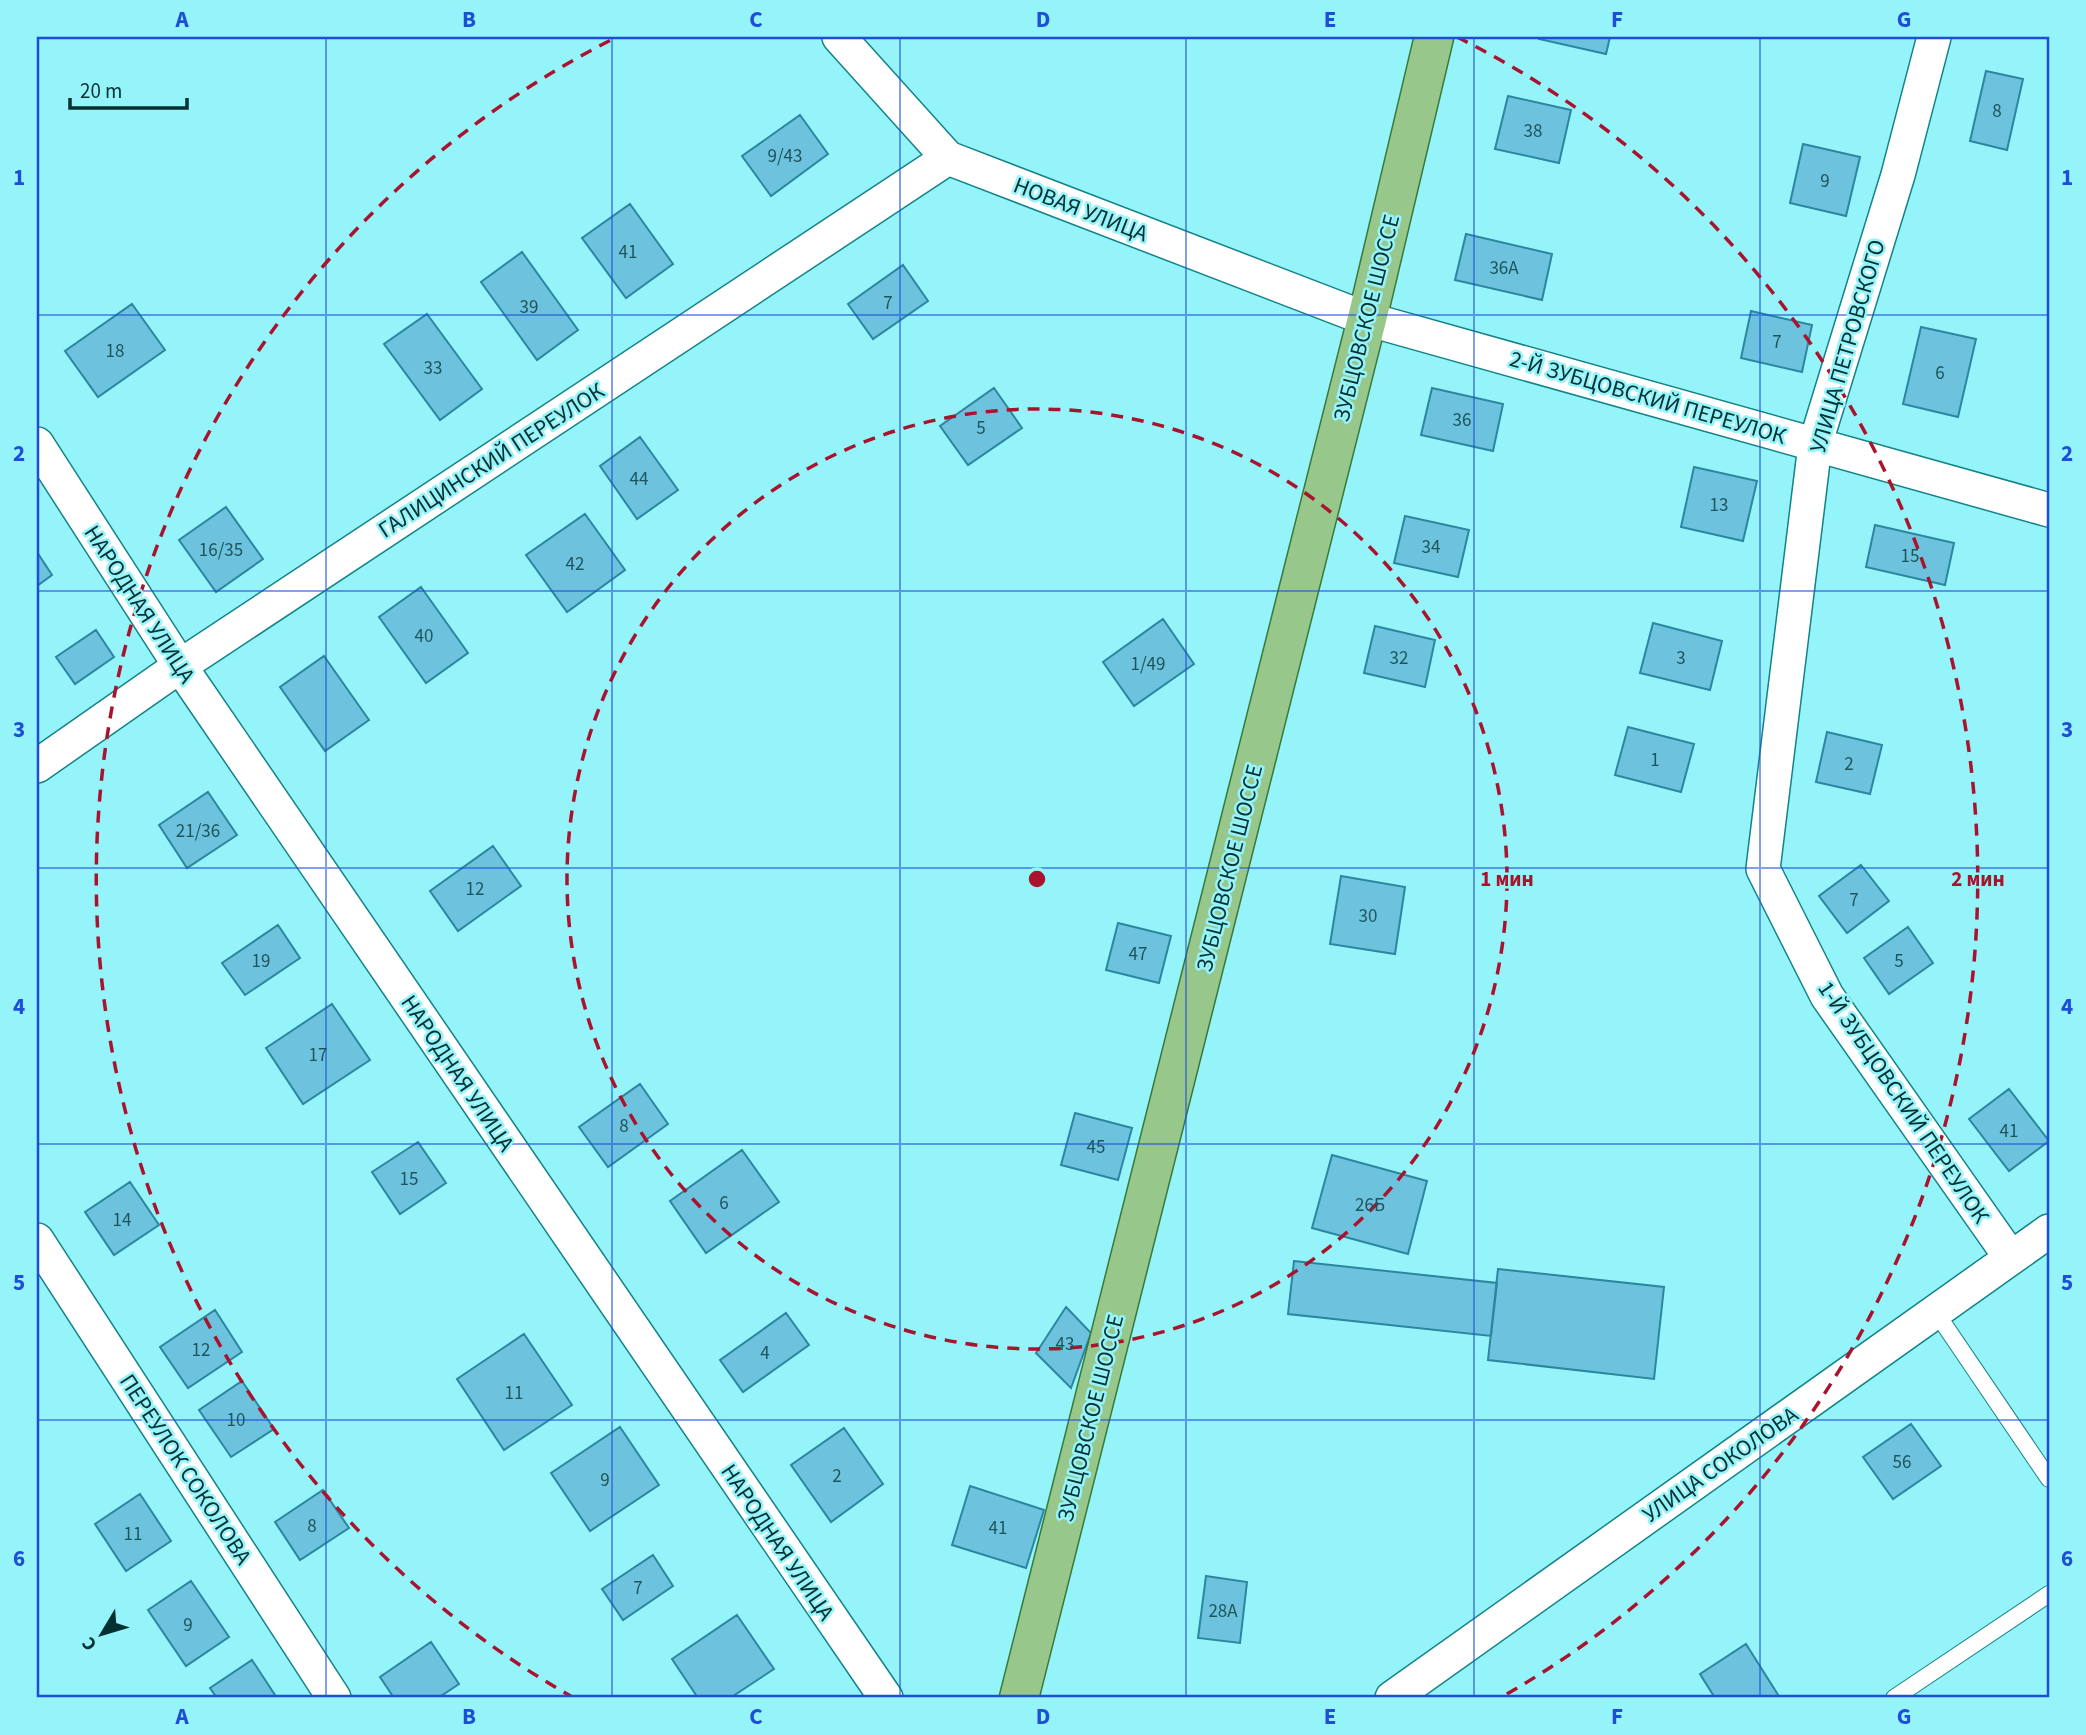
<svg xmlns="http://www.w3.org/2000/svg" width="2086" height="1735" viewBox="0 0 2086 1735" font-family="'Source Sans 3',sans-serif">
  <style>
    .building { fill: #6dc3dd; stroke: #2b869f; stroke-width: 2 }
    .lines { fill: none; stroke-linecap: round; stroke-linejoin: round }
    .service-casing { stroke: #138388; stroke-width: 18 }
    .minor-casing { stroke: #138388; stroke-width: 36 }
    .primary-casing { stroke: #367a3a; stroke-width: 41 }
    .service { stroke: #fff; stroke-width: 16 }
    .minor { stroke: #fff; stroke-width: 33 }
    .primary { stroke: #97c78b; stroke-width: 38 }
    .grid { fill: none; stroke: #1d4ed8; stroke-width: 2; stroke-opacity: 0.55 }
    .ring { fill: none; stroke: #a9132e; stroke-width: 3.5; stroke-dasharray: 12 9 }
    .labels { text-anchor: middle; stroke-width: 5; stroke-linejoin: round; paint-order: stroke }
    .number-label { font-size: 19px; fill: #1e555d }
    .street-label { font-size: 23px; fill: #043032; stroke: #95f4f9 }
    .centre { fill: #a9132e; stroke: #95f4f9; stroke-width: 3.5 }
    .ring-label { font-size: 21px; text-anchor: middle; font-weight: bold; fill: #a9132e; stroke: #95f4f9; stroke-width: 5; stroke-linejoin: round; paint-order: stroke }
    .neatline { fill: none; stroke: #1d4ed8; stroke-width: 2.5 }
    .grid-label { font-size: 23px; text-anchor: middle; font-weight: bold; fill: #1d4ed8 }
  </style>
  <rect width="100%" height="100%" fill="#95f4f9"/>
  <!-- building -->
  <path class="building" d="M1539,37H1610L1606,54L1539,39Z
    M1986,71L2023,79L2007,150L1970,141Z
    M1508,96L1571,110L1559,163L1495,149Z
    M800,115L828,154L771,196L742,156Z
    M1803,144L1860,157L1846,216L1790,203Z
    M630,204L673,264L626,298L582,238Z
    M1466,234L1552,254L1542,300L1455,280Z
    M522,252L578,330L537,360L481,282Z
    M903,265L928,301L873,339L848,304Z
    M132,304L165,350L98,397L65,351Z
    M1751,311L1812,325L1802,372L1741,358Z
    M427,314L482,389L440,420L384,344Z
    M1921,327L1976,339L1958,417L1903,404Z
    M994,388L1022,428L968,465L940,426Z
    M1432,388L1503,404L1493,451L1421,435Z
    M640,437L678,490L637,519L600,466Z
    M1694,467L1757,481L1743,541L1681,527Z
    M226,507L263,559L216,592L179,540Z
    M585,514L625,570L567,612L526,555Z
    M1405,516L1469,530L1458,577L1394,563Z
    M1875,525L1954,543L1945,585L1866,567Z
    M37,552L52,575L37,586Z
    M421,587L468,653L426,683L379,617Z
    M1163,619L1194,664L1134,706L1103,662Z
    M1653,623L1722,641L1710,690L1640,673Z
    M1375,626L1435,640L1425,687L1364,673Z
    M96,630L114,657L75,684L56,657Z
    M324,656L369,720L325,751L280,687Z
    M1628,727L1694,744L1681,792L1615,775Z
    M1827,732L1882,745L1870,794L1816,782Z
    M208,792L237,835L187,868L159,825Z
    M493,846L521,886L458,931L430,891Z
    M1861,865L1889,901L1847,933L1819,896Z
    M1341,876L1405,887L1395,954L1330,944Z
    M1118,923L1171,936L1159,983L1106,970Z
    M278,925L300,958L245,995L222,963Z
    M1908,927L1933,963L1889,994L1864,958Z
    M332,1004L370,1060L303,1104L266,1048Z
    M640,1084L668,1124L608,1167L579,1127Z
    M2009,1089L2049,1141L2009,1171L1969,1119Z
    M1075,1113L1132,1128L1118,1180L1061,1165Z
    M418,1142L446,1183L400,1214L372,1172Z
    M742,1150L779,1202L706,1253L670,1201Z
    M1332,1155L1427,1181L1408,1254L1312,1228Z
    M130,1182L159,1225L114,1255L85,1212Z
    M1294,1261L1497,1283L1491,1336L1288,1314Z
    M1498,1269L1664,1287L1654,1379L1488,1360Z
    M1066,1307L1091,1333L1071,1388L1036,1353Z
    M215,1310L242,1352L188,1388L160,1347Z
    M786,1313L809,1345L743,1392L720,1360Z
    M524,1334L572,1405L504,1450L457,1379Z
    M242,1381L274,1429L231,1457L199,1410Z
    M1911,1424L1941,1466L1893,1499L1863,1457Z
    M620,1427L659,1485L590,1531L551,1473Z
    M844,1428L883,1484L831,1522L791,1465Z
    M970,1486L1044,1510L1026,1568L952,1545Z
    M323,1490L349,1528L300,1560L275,1522Z
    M140,1494L171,1541L126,1571L95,1524Z
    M653,1555L673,1586L623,1620L602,1589Z
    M1206,1576L1247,1582L1240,1643L1198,1638Z
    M191,1581L229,1637L186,1666L148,1610Z
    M737,1615L774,1669L730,1698H698L672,1659Z
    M431,1642L459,1684L438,1698H394L380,1677Z
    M1746,1644L1780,1698H1715L1700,1674Z
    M252,1660L277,1698H217L210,1688Z"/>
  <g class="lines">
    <!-- service casing -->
    <g class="service-casing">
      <path id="service" d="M1935,1311L2049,1479
        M1894,1698L2049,1594"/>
    </g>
    <!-- minor casing -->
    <g class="minor-casing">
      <path id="minor" d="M839,37L948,158L1367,319L2049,510
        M1934,37L1898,175L1815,445L1763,869L1827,996L2011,1258
        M37,444L180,666L886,1698
        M37,766L180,666L948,158
        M37,1240L334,1698
        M1392,1698L2049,1231"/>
    </g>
    <!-- primary casing -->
    <g class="primary-casing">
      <path id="primary" d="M1019,1698L1367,319L1434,37"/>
    </g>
    <!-- service -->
    <use href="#service" class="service"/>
    <!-- minor -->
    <use href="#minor" class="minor"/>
    <!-- primary -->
    <use href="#primary" class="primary"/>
  </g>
  <!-- grid -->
  <path class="grid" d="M326,37V1698M612,37V1698M900,37V1698M1186,37V1698M1474,37V1698M1760,37V1698M37,315H2049M37,591H2049M37,868H2049M37,1144H2049M37,1420H2049"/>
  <!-- distance rings -->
  <g class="ring">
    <circle cx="1037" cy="879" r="470"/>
    <path d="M574 1698A941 941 0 0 1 617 37M1457 37A941 941 0 0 1 1500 1698"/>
  </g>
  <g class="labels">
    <!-- number labels -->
    <g class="number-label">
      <text x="1997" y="117">8</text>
      <text x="1533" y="137">38</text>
      <text x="785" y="162">9/43</text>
      <text x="1825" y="187">9</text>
      <text x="628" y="258">41</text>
      <text x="1504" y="274">36А</text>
      <text x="888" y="309">7</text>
      <text x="529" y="313">39</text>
      <text x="1777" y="348">7</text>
      <text x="115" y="357">18</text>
      <text x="433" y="374">33</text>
      <text x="1940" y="379">6</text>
      <text x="1462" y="426">36</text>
      <text x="981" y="434">5</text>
      <text x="639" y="485">44</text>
      <text x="1719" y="511">13</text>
      <text x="1431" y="553">34</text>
      <text x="221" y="556">16/35</text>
      <text x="1910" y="562">15</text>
      <text x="575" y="570">42</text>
      <text x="424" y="642">40</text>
      <text x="1399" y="664">32</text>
      <text x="1681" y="664">3</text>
      <text x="1148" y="670">1/49</text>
      <text x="1655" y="766">1</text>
      <text x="1849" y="770">2</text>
      <text x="198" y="837">21/36</text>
      <text x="475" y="895">12</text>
      <text x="1854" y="906">7</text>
      <text x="1368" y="922">30</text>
      <text x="1138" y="960">47</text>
      <text x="261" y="967">19</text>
      <text x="1899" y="967">5</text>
      <text x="318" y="1061">17</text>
      <text x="624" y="1132">8</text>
      <text x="2009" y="1137">41</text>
      <text x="1096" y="1153">45</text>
      <text x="409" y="1185">15</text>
      <text x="724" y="1209">6</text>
      <text x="1370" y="1211">26Б</text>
      <text x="122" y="1226">14</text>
      <text x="1065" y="1350">43</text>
      <text x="201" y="1356">12</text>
      <text x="765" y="1359">4</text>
      <text x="514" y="1399">11</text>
      <text x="236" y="1426">10</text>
      <text x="1902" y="1468">56</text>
      <text x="837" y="1482">2</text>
      <text x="605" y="1486">9</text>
      <text x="312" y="1532">8</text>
      <text x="998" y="1534">41</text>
      <text x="133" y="1540">11</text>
      <text x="638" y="1594">7</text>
      <text x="1223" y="1617">28А</text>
      <text x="188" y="1631">9</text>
    </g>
    <!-- street labels -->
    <g class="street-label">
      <text transform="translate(1081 209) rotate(21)" y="8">НОВАЯ УЛИЦА</text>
      <text transform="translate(1366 318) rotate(-76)" y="8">ЗУБЦОВСКОЕ ШОССЕ</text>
      <text transform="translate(1847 346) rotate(-74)" y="8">УЛИЦА ПЕТРОВСКОГО</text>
      <text transform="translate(1648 397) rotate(16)" y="8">2-Й ЗУБЦОВСКИЙ ПЕРЕУЛОК</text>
      <text transform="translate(491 460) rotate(-33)" y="8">ГАЛИЦИНСКИЙ ПЕРЕУЛОК</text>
      <text transform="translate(140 604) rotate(57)" y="8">НАРОДНАЯ УЛИЦА</text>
      <text transform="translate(1229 868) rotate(-76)" y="8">ЗУБЦОВСКОЕ ШОССЕ</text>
      <text transform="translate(458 1073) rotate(56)" y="8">НАРОДНАЯ УЛИЦА</text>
      <text transform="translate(1904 1102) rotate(56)" y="8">1-Й ЗУБЦОВСКИЙ ПЕРЕУЛОК</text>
      <text transform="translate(1090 1418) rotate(-76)" y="8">ЗУБЦОВСКОЕ ШОССЕ</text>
      <text transform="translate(1720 1464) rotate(-35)" y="8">УЛИЦА СОКОЛОВА</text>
      <text transform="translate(186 1469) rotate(57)" y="8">ПЕРЕУЛОК СОКОЛОВА</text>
      <text transform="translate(778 1542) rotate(56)" y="8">НАРОДНАЯ УЛИЦА</text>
    </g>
  </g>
  <circle cx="1037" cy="879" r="10" class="centre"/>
  <g class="ring-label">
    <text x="1507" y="886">1 мин</text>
    <text x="1978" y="886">2 мин</text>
  </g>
  <!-- border -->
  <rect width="2086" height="1735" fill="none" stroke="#95f4f9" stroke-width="77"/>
  <!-- north arrow -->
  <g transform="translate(102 1634) rotate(232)" stroke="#95f4f9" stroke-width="5" paint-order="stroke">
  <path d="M0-5L12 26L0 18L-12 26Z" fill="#043032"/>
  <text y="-10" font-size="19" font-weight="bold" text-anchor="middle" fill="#043032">С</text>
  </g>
  <!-- scale -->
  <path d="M70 98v10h117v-10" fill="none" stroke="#043032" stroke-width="3.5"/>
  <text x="80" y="98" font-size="21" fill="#043032" stroke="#95f4f9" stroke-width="5" paint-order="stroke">20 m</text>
  <rect x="38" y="38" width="2010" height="1658" class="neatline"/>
  <g class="grid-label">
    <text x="182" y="27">A</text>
    <text x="469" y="27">B</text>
    <text x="756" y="27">C</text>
    <text x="1043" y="27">D</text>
    <text x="1330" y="27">E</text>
    <text x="1617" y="27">F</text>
    <text x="1904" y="27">G</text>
    <text x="19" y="185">1</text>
    <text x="2067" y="185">1</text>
    <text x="19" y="461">2</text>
    <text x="2067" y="461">2</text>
    <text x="19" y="737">3</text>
    <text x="2067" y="737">3</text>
    <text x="19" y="1014">4</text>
    <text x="2067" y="1014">4</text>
    <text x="19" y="1290">5</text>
    <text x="2067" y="1290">5</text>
    <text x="19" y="1566">6</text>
    <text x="2067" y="1566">6</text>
    <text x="182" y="1724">A</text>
    <text x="469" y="1724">B</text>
    <text x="756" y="1724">C</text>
    <text x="1043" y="1724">D</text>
    <text x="1330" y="1724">E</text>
    <text x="1617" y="1724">F</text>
    <text x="1904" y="1724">G</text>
  </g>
</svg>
